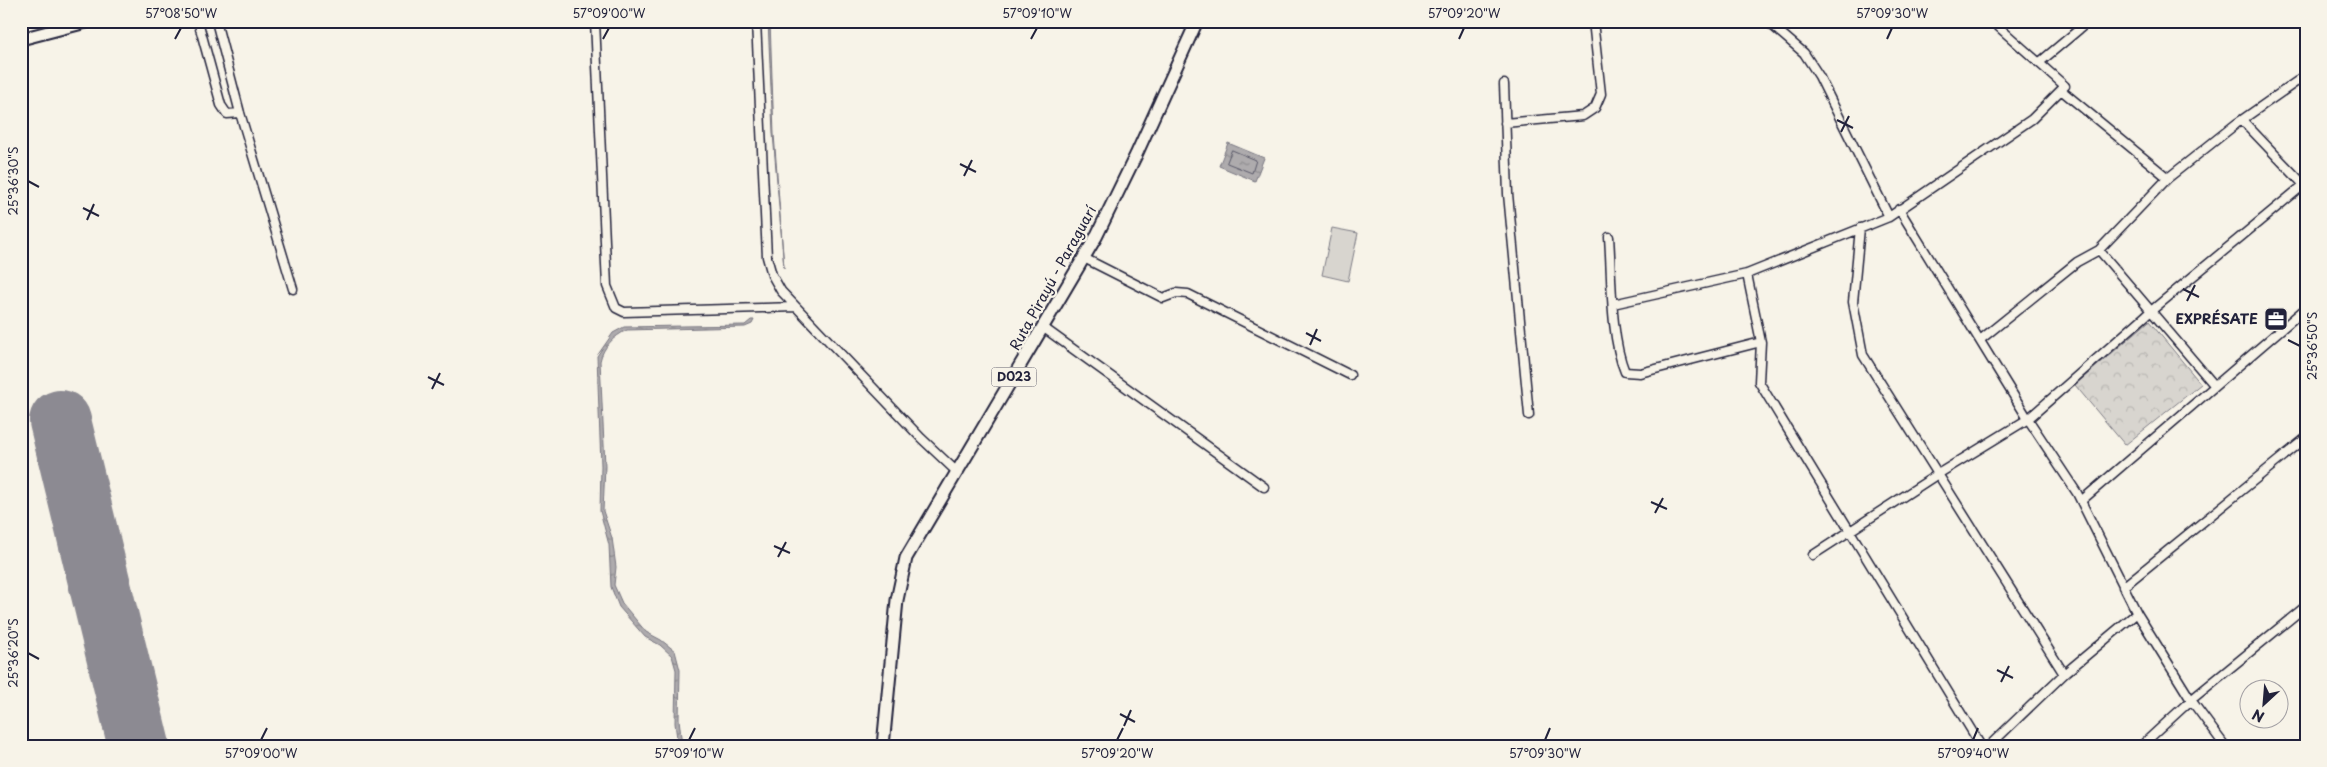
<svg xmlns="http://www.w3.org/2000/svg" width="2327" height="767" viewBox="0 0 2327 767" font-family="'Playpen Sans',sans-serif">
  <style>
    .park { fill: url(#park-crowns); stroke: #7d7c85 }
    .garden { fill: #d8d5cf; stroke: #7d7c85 }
    .water { fill: url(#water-ripples); stroke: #76747f }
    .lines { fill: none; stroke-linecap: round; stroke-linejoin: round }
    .shore { stroke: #5a5969; stroke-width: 1 }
    .runway { stroke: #8c8a92; stroke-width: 62 }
    .street-casing { stroke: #22223b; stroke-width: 11 }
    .primary-casing { stroke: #22223b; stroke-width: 15 }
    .street { stroke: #f7f3e8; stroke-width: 8 }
    .primary { stroke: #f7f3e8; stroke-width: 11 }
    .ticks { fill: none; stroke: #22223b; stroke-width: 2 }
    .labels { text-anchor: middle; stroke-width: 4.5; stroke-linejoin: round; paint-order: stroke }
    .shield { fill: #f7f3e8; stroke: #62616f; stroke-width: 1 }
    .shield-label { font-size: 12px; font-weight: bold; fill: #22223b }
    .street-label { font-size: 14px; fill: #22223b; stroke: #f7f3e8 }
    .poi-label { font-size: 14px; font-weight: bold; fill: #22223b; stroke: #f7f3e8; text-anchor: end }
    .neatline { fill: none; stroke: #22223b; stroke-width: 2 }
    .ticks-label { font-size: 12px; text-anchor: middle; fill: #22223b }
  </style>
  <defs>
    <pattern id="park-crowns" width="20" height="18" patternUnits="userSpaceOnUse" patternTransform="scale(1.25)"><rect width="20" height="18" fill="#d8d5cf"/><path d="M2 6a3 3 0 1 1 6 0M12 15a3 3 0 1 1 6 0" fill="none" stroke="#b9b7b3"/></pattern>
    <pattern id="water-ripples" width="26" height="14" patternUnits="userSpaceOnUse" patternTransform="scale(1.25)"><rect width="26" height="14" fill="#aeabad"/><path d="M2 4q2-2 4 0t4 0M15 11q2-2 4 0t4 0" fill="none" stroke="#8d8b8e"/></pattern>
  </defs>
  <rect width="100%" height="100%" fill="#f7f3e8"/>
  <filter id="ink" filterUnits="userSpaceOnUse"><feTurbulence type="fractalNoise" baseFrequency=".02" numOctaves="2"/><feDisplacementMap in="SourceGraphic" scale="10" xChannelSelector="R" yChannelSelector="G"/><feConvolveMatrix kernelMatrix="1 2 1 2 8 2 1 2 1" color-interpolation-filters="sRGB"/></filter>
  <g filter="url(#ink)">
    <!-- park -->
    <path class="park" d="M2149,321L2201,384L2125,445L2075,385Z"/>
    <!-- garden -->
    <path class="garden" d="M1332,228L1358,233L1348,281L1322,275Z"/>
    <!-- water -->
    <path class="water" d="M768,21H770L774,134L784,268L773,133Z
      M1228,143L1264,158L1255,181L1219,166Z
      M751,320H754L752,324L745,327L627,330C614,336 603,347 600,361L605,466L603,511L612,538L616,567L614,585L622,603L646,632L661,640L675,651L680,670L679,719L682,746H678L675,723L676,670L672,656L660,645L645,637L619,607L611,587L609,545L600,511L601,466L597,356L613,333L624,327L745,325Z"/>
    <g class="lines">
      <!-- shore -->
      <path class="shore" d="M1232,150L1256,160L1252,173L1227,163Z"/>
      <!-- runway -->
      <path class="runway" d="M60,421L139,746"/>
      <!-- street casing -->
      <g class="street-casing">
        <path id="street" d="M198,21L221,105L227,114L240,113
          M216,21L240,113L293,289
          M595,21L607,286L616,308L624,312L795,307
          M756,21L767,257L772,275L781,291L921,438L957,472
          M1767,21L1804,53L1819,76L1889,217
          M2040,62L2089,21
          M1504,84L1508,194L1529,415
          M2061,90L2168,178
          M2242,120L2306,187
          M1505,123L1583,116L1595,108L1601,94L1593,21
          M1899,209L2028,419L2077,493L2137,613L2191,700L2225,746
          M1860,228L1853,302L1863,355L2064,674
          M1609,237C1612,277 1610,336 1625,372L1640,373L1761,342
          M2099,250L2215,386
          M1084,258L1163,298L1176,293L1188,294L1350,375
          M1747,274L1761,342L1759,382L1981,746
          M1613,304L1747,274L1889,217L2032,119L2065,86L1992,21
          M1044,328L1264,487
          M1980,340L2077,262L2099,250L2168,178L2236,124L2306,75
          M2081,501L2306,308
          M1813,555L1938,474L2028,419L2151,311L2306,183
          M2123,587L2306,438
          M1989,746L2064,674L2137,613
          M2141,746L2191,700L2306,606"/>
      </g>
      <!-- primary casing -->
      <g class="primary-casing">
        <path id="primary" d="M21,39L90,21
          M883,746L897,600L906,558L1096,237L1136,155L1197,21"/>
      </g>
      <!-- street -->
      <use href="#street" class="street"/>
      <!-- primary -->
      <use href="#primary" class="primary"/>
    </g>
  </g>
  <!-- ticks -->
  <path class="ticks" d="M175,39L181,28M603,39L609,28M1031,39L1037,28M1459,39L1464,28M1887,39L1892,28M1837,120L1853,128M1841,132L1849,116M960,164L976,172M964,176L972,160M28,181L39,187M83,208L99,216M87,220L94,204M2183,289L2199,297M2187,301L2195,285M1306,333L1321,341M2288,340L2300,346M1310,345L1317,329M428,377L444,385M432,389L440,373M1651,502L1667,509M1655,513L1663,498M774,546L790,553M778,557L786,542M28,653L39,659M1997,670L2013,678M2001,682L2009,666M1120,714L1135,722M1124,726L1131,710M261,740L267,728M689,740L695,728M1117,740L1123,728M1545,740L1550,728M1973,740L1978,728"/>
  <!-- icons -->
  <defs>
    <g id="office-square" transform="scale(1.25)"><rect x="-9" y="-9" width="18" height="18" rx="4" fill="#22223b" stroke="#f7f3e8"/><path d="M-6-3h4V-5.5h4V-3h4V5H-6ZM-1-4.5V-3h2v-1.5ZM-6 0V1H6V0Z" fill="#fff"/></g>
  </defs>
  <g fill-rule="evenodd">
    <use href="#office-square" x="2276" y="319"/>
  </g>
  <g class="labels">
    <!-- shield labels -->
    <rect class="shield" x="991.5" y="367.5" width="45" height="19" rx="4"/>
    <g class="shield-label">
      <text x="1014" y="381">D023</text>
    </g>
    <!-- street labels -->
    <g class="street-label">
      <text transform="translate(1053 278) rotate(-61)" y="5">Ruta Pirayú - Paraguarí</text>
    </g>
    <!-- poi labels -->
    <g class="poi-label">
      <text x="2258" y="324">EXPRÉSATE</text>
    </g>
  </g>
  <!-- margin -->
  <rect width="2327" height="767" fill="none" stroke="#f7f3e8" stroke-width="55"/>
  <!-- north arrow -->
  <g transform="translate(2264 704) rotate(206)"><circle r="24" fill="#f7f3e8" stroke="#a29fa3"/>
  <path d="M0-4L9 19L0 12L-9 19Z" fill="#22223b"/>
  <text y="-8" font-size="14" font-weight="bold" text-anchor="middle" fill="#22223b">N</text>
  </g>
  <rect x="28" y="28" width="2272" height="712" class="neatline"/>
  <g class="ticks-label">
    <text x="181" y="18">57°08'50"W</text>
    <text x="609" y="18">57°09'00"W</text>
    <text x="1037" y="18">57°09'10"W</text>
    <text x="1464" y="18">57°09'20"W</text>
    <text x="1892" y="18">57°09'30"W</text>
    <text transform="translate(14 181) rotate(-90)" y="4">25°36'30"S</text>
    <text transform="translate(2313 346) rotate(-90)" y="4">25°36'50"S</text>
    <text transform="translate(14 653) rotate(-90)" y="4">25°36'20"S</text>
    <text x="261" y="758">57°09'00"W</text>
    <text x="689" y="758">57°09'10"W</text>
    <text x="1117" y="758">57°09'20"W</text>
    <text x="1545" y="758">57°09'30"W</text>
    <text x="1973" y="758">57°09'40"W</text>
  </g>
</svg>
